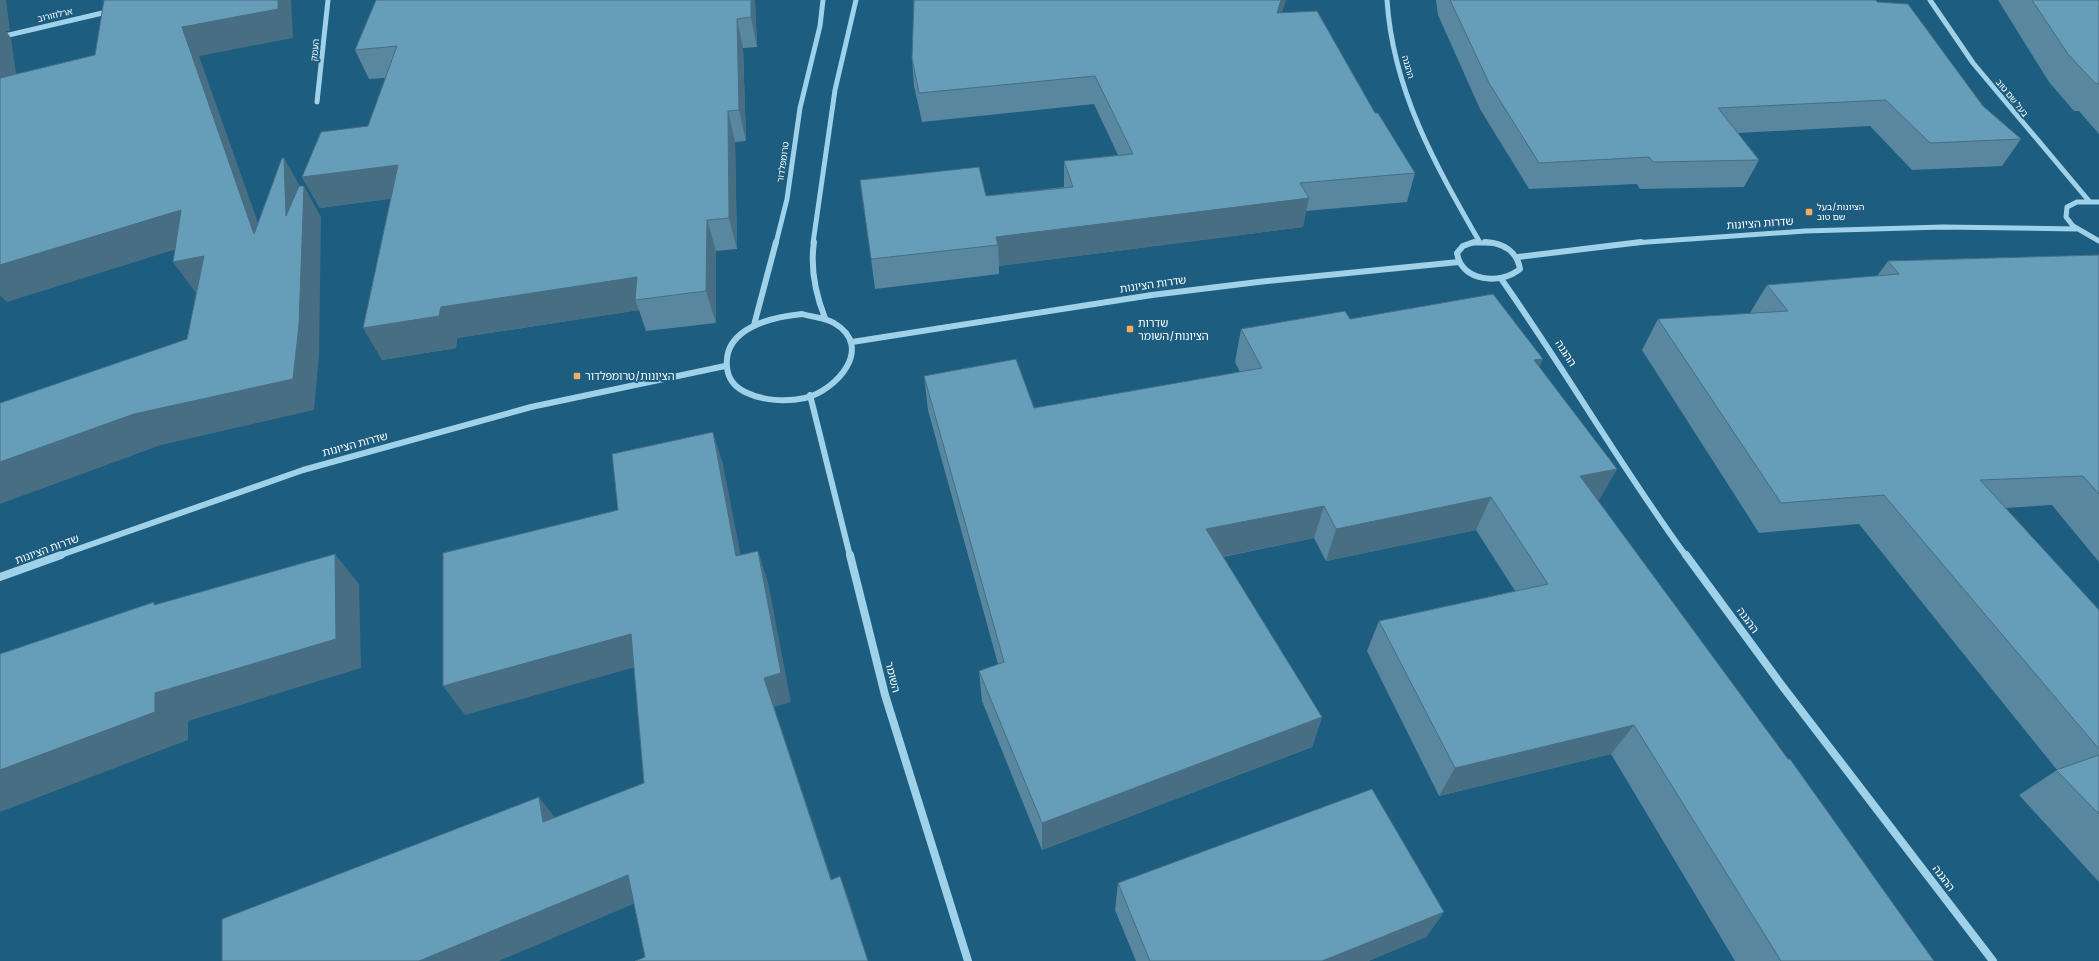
<svg xmlns="http://www.w3.org/2000/svg" width="2099" height="961" viewBox="0 0 2099 961" font-family="'Fira Sans Condensed','Noto Sans Hebrew',sans-serif">
  <style>
    .lines { fill: none; stroke-linecap: round; stroke-linejoin: round }
    .minor-far2 { stroke: #9fd1e9; stroke-width: 5 }
    .minor-far1 { stroke: #9fd1e9; stroke-width: 6 }
    .minor { stroke: #9fd1e9; stroke-width: 8 }
    .wall { fill: #58879f }
    .shaded-wall { fill: #476e82 }
    .building { fill: #669db9; stroke: #476e82 }
    .poi-dot { fill: #faab5c; stroke: #1c5d80; stroke-width: 1.5 }
    .labels { text-anchor: middle; stroke-width: 4; stroke-linejoin: round; paint-order: stroke }
    .far-street-label { font-size: 9px; fill: #fff; stroke: #1c5d80 }
    .far-poi-label { font-size: 9px; fill: #fff; stroke: #1c5d80; text-anchor: start }
    .street-label { font-size: 11px; fill: #fff; stroke: #1c5d80 }
    .poi-label { font-size: 11px; fill: #fff; stroke: #1c5d80; text-anchor: start }
  </style>
  <rect width="100%" height="100%" fill="#1c5d80"/>
  <g class="lines">
    <!-- minor-far2 -->
    <path class="minor-far2" d="M1387,0C1393,91 1435,164 1479,241
      M1930,0L1973,63L2089,201
      M0,37L111,11
      M317,102L328,0
      M2099,202H2077L2067,207L2066,217L2073,226L2099,241
      M776,243L787,199L800,108L820,26L823,0
      M813,243L835,90L856,0
      M1471,243H1492
      M1633,243L1805,231L1943,227L2076,229"/>
    <!-- minor-far1 -->
    <path class="minor-far1" d="M814,242C810,269 815,293 825,318
      M1474,242L1463,246L1457,253C1461,282 1501,285 1520,269C1517,251 1503,243 1485,242
      M1518,257L1641,242
      M1502,280C1566,371 1621,467 1686,556
      M802,314C812,317 826,318 834,323C875,347 837,390 805,398C786,402 763,401 745,392C735,387 728,379 727,367C723,328 772,317 802,314Z
      M754,325L776,242
      M852,342L1152,295L1258,282L1459,262
      M810,395L850,556
      M58,556L303,470L531,407L725,366"/>
    <!-- minor -->
    <path class="minor" d="M850,555L885,695L968,961
      M1686,555L1780,683L1993,961
      M0,577L61,555"/>
  </g>
  <!-- wall -->
  <path class="wall" d="M755,0L757,47L743,48L746,141L735,142L737,249L716,251V323L646,331L639,310L457,338L456,348L382,360L391,198L320,208L302,177L368,126L386,78L369,79L355,50Z
    M914,0H1286L1281,13L1375,113L1415,173L1407,202L1306,211L1303,227L999,266V274L875,289L871,259L986,196L1064,187V161L1118,155L1094,104L922,122L914,86L912,58Z
    M1436,0H1876L1877,2L1983,106L2021,139L2002,166L1912,170L1870,126L1738,133L1759,160L1744,187L1640,189L1637,184L1529,189L1480,109L1438,15Z
    M1998,0H2099V134L2079,111H2074L2049,82Z
    M2099,255V562L2052,505L2005,508L2099,610V882L2019,795L2057,770L1859,524L1759,533L1642,350L1658,319L1750,313L1767,285L1877,276L1888,261Z
    M1350,319L1539,367L1617,469L1598,501L1934,961H1735L1611,754L1439,796L1367,651L1379,621L1515,591L1476,530L1326,561L1314,538L1223,557L1322,717L1312,747L1042,850L982,701L979,671L998,664L928,410L924,376L1034,408L1240,372L1235,362L1241,329Z
    M1118,883L1444,912L1426,937L1368,961H1136L1115,910Z"/>
  <!-- shaded-wall -->
  <path class="shaded-wall" d="M0,0H6L10,31H6L11,38L21,108L0,80Z
    M278,0H291L293,38L199,56L273,265L254,234L182,27Z
    M751,0H755L757,47L751,17Z
    M1281,0H1286L1273,41L1277,13Z
    M737,19L743,48L746,141L739,110Z
    M728,111L735,142L737,249L729,218Z
    M284,158L301,188L304,186L321,217L319,356L314,410L161,445L0,504V462L134,414L286,216Z
    M398,165L414,196L320,208L302,177Z
    M1309,198L1303,227L999,266L998,245L996,237Z
    M181,210L202,241L7,302L0,295V265Z
    M707,220L716,251V323L706,291Z
    M204,256L225,287L196,293L173,262Z
    M637,277L635,300L639,310L457,338L456,348L382,360L363,328L441,307Z
    M1543,359L1528,392L1534,360Z
    M713,432L723,464L747,587L736,556Z
    M1617,469L1598,502L1580,476Z
    M1491,497L1476,530L1326,561L1336,529Z
    M1324,506L1314,538L1201,561L1206,529Z
    M758,551L768,582L791,702L774,707L840,904L831,880L764,678Z
    M335,554L359,584L361,668L188,721V740L0,812V770L155,693Z
    M631,634L646,664L465,715L443,686Z
    M1322,717L1312,747L1042,850V823Z
    M1634,725L1611,754L1439,796L1455,768Z
    M539,797L559,823L543,822Z
    M628,875L645,899L499,961H419Z
    M840,876L849,900L868,961Z
    M1444,912L1426,937L1368,961H1322Z"/>
  <!-- building -->
  <path class="building" d="M104,0H278V9L182,27L254,234L282,158H284L286,216L299,186H304L299,325L293,379L134,414L0,462V403L187,339L204,256L173,262L181,210L0,265V78L95,55Z
    M376,0H751V17L737,19L739,110L728,111L729,218L707,220L706,291L635,300L637,277L441,307L439,316L363,328L398,165L302,177L321,132L368,126L397,46L355,50Z
    M914,0H1281L1277,13L1317,11L1375,113H1378L1415,173L1300,183L1309,198L996,237L998,245L871,259L860,180L979,167L986,196L1073,187L1064,161L1133,154L1095,76L919,93L912,58Z
    M1450,0H1876L1877,2L1908,4L1983,106L2021,139L1930,143L1886,100L1718,108L1759,160L1653,162L1649,157L1539,163L1489,83Z
    M2032,0H2099V84L2095,83L2068,54Z
    M2099,255V494L2083,476L1980,480L2099,610V749L1884,495L1781,503L1658,319L1788,311L1767,285L1899,274L1888,261Z
    M1493,294L1543,359L1534,360L1617,469L1580,476L1788,759H1790L1934,961H1781L1634,725L1455,768L1379,621L1548,584L1491,497L1336,529L1324,506L1206,529L1322,717L1042,823L979,671L1004,662L924,376L1016,359L1034,408L1262,368L1241,329L1345,311L1350,319Z
    M713,432L736,556L758,551L781,673L764,678L831,880L840,876L868,961H635L645,957L628,875L419,961H222V919L539,797L543,822L644,783L631,634L443,686V553L618,510L612,454Z
    M335,554L336,639L155,693V712L0,770V654L154,602V605Z
    M2099,755V814L2056,770Z
    M1372,789L1444,912L1322,961H1150L1118,883Z"/>
  <!-- markers -->
  <g class="poi-dot">
    <rect x="1805" y="208" width="8" height="8" rx="2"/>
    <rect x="1126" y="325" width="8" height="8" rx="2"/>
    <rect x="573" y="372" width="8" height="8" rx="2"/>
  </g>
  <g class="labels">
    <!-- far-street labels -->
    <g class="far-street-label">
      <text transform="translate(55 15) rotate(-13)" y="3">ארלוזורוב</text>
      <text transform="translate(315 50) rotate(-84)" y="3">העמק</text>
      <text transform="translate(1408 67) rotate(74)" y="3">ההגנה</text>
      <text transform="translate(2012 98) rotate(51)" y="3">בעל שם טוב</text>
      <text transform="translate(783 162) rotate(-82)" y="3">טרומפלדור</text>
    </g>
    <!-- far-poi labels -->
    <g class="far-poi-label">
      <text x="1817" y="210">הציונות/בעל<tspan x="1817" dy="10">שם טוב</tspan></text>
    </g>
    <!-- street labels -->
    <g class="street-label">
      <text transform="translate(1760 223) rotate(-4)" y="4">שדרות הציונות</text>
      <text transform="translate(1153 284) rotate(-8)" y="4">שדרות הציונות</text>
      <text transform="translate(1566 353) rotate(57)" y="4">ההגנה</text>
      <text transform="translate(355 444) rotate(-15)" y="4">שדרות הציונות</text>
      <text transform="translate(47 549) rotate(-20)" y="4">שדרות הציונות</text>
      <text transform="translate(1748 620) rotate(54)" y="4">ההגנה</text>
      <text transform="translate(893 677) rotate(76)" y="4">השומר</text>
      <text transform="translate(1944 878) rotate(53)" y="4">ההגנה</text>
    </g>
    <!-- poi labels -->
    <g class="poi-label">
      <text x="1138" y="327">שדרות<tspan x="1138" dy="13">הציונות/השומר</tspan></text>
      <text x="585" y="380">הציונות/טרומפלדור</text>
    </g>
  </g>
</svg>
